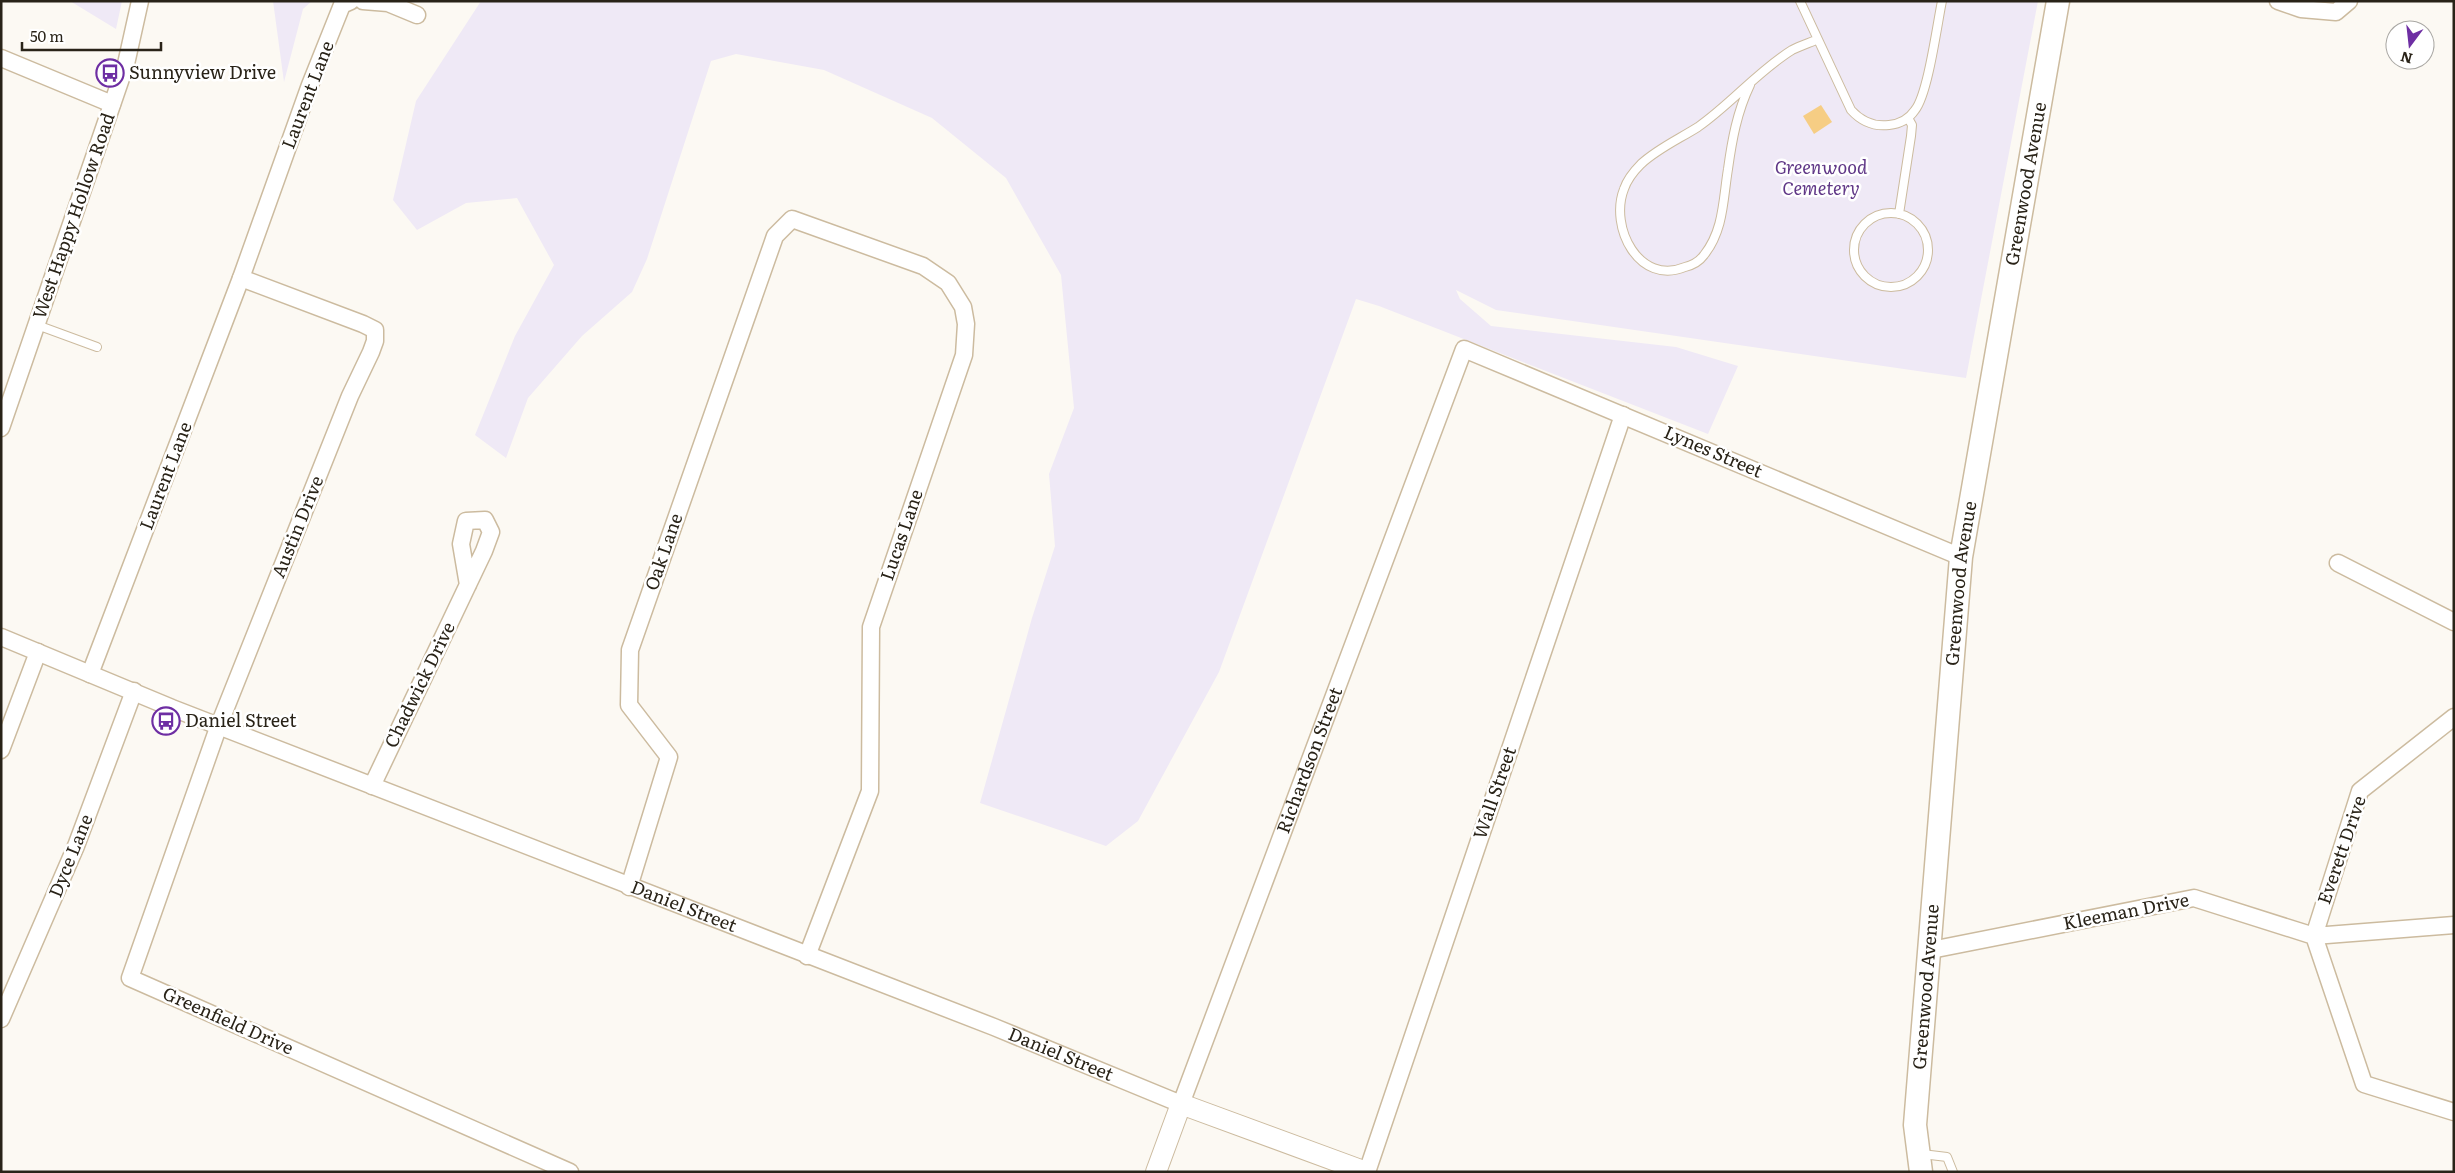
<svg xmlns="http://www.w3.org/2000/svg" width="2455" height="1173" viewBox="0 0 2455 1173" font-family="Literata,serif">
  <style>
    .green { fill: #efe9f6 }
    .building { fill: #f6cd84 }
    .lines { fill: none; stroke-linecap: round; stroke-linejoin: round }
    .service-casing { stroke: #ccbb9f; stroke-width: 10 }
    .minor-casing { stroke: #ccbb9f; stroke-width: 19 }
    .tertiary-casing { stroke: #ccbb9f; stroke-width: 22 }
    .secondary-casing { stroke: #ccbb9f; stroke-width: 25 }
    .service { stroke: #fff; stroke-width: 8 }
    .minor { stroke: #fff; stroke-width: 16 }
    .tertiary { stroke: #fff; stroke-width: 20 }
    .secondary { stroke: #fff; stroke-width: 22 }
    .labels { text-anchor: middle; stroke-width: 5; stroke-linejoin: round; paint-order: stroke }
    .poi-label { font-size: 18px; fill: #292318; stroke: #fff; text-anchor: start }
    .street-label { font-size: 18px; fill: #292318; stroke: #fff }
    .park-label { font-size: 18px; font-style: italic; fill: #603787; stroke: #fff }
  </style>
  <rect width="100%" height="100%" fill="#fcf9f3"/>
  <!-- green -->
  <path class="green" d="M70,1H122L116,29Z
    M273,1H312L303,9L284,82Z
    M481,1H2038L1966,378L1496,310L1456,290L1460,299L1491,326L1676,347L1738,366L1708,434L1379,306L1356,299L1219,672L1138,821L1106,846L980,803L1032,618L1055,546L1049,474L1074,408L1061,275L1006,178L932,118L824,70L736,54L711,61L647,259L632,292L582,336L528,398L506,458L475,435L515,336L554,265L517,198L466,203L417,230L393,200L416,101Z"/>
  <!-- building -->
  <path class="building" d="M1821,105L1832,122L1814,134L1803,116Z"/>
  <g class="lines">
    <!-- service casing -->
    <g class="service-casing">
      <path id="service" d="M1800,1L1851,110C1861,121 1873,127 1889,125C1899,124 1909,119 1915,110C1928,94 1937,25 1942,1
        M1750,85C1737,112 1732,140 1728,169C1723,199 1724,230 1704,255C1699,262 1693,265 1685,267C1639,286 1609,227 1624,189C1627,180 1634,171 1641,164C1657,149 1679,139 1698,127C1731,104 1758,71 1792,50C1800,46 1809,43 1816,40
        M1854 250a37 37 0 1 1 74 0a37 37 0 1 1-74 0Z
        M1899,214L1911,136L1912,125L1908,118
        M37,325L97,347
        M1922,1154L1947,1157L1953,1172"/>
    </g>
    <!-- minor casing -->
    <g class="minor-casing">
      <g id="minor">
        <path d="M363,1L388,3L417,15"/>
        <path d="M2278,1L2301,9L2336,12L2349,1"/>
        <path d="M1,58L112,104"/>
        <path d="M241,278L363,324L375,330V341L371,352L350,396L219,725L130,978L570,1172"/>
        <path d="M1,428L126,64L140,1"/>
        <path d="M2338,563L2454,622"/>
        <path id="s1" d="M1,637L172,708L994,1027L1181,1104L1464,349L1961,557"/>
        <path d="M90,674L241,278L310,85L342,5L351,1"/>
        <path d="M2454,717L2360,791L2314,936L2454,925"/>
        <path d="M1,750L38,652"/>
        <path d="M372,786L484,551L491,532L485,520L466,521L461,544L468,585"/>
        <path d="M629,887L669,757L629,705L630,650L775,236L792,219L923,266L948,283L963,307L966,324L964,355L871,627L870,791L807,956"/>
        <path d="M1931,950L2194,898L2314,936L2364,1084L2454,1112"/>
        <path d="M1,1019L76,846L134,691"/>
        <path d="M1367,1172L1623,415"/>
      </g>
    </g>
    <!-- tertiary casing -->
    <g class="tertiary-casing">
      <path id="tertiary" d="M1156,1172L1181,1104L1366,1172"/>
    </g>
    <!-- secondary casing -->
    <g class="secondary-casing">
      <g id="secondary">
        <path id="s2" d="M1921,1172L1915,1125L1961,557L2058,1"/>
      </g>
    </g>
    <!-- service -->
    <use href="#service" class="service"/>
    <!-- minor -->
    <use href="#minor" class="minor"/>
    <!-- tertiary -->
    <use href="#tertiary" class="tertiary"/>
    <!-- secondary -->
    <use href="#secondary" class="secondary"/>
  </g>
  <!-- icons -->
  <defs>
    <g id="bus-ring" transform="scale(1.4375)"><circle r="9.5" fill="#fff" stroke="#6e2ea3" stroke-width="1.5"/><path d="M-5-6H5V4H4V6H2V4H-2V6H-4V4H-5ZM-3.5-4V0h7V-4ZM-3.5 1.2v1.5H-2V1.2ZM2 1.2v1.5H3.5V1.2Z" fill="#6e2ea3"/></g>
  </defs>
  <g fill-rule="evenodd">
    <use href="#bus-ring" x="110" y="73"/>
    <use href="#bus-ring" x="166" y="721"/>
  </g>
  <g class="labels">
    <!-- poi labels -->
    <g class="poi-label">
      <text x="129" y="79">Sunnyview Drive</text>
      <text x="185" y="727">Daniel Street</text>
    </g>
    <!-- street labels -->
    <g class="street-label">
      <text transform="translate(308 95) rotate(-69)" y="6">Laurent Lane</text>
      <text dy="6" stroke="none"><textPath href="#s2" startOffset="996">Greenwood Avenue</textPath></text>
      <text transform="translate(74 216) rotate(-71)" y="6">West Happy Hollow Road</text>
      <text transform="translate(1713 452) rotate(23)" y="6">Lynes Street</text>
      <text transform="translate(166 476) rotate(-69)" y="6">Laurent Lane</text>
      <text transform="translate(298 527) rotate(-68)" y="6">Austin Drive</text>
      <text transform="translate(902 535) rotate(-71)" y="6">Lucas Lane</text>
      <text transform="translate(664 552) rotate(-71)" y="6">Oak Lane</text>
      <text dy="6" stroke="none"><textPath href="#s2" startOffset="591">Greenwood Avenue</textPath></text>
      <text transform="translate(420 685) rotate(-64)" y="6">Chadwick Drive</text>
      <text dy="6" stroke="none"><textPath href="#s1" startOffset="1636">Richardson Street</textPath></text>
      <text transform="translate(1495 793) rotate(-71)" y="6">Wall Street</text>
      <text transform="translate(2342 850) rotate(-71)" y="6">Everett Drive</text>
      <text transform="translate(71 856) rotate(-68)" y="6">Dyce Lane</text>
      <text dy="6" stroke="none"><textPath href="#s1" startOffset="734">Daniel Street</textPath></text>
      <text transform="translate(2126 912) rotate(-11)" y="6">Kleeman Drive</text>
      <text dy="6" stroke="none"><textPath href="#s2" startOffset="186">Greenwood Avenue</textPath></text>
      <text transform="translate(228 1021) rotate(24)" y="6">Greenfield Drive</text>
      <text dy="6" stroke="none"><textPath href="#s1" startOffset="1139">Daniel Street</textPath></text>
    </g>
    <!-- park labels -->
    <g class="park-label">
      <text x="1821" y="174">Greenwood<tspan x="1821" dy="21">Cemetery</tspan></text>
    </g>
  </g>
  <!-- border -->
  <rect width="2455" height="1173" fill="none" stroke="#292318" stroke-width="5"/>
  <!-- north arrow -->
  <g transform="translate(2410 45) rotate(195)"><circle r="24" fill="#ffffff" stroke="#a9a7a3"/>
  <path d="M0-4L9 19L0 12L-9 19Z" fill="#6e2ea3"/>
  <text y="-8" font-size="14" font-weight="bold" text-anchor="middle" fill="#292318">N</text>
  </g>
  <!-- scale -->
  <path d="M22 42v8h139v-8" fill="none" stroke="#292318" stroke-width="2.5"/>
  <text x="30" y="42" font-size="15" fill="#292318" stroke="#ffffff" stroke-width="4" paint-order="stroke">50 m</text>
</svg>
